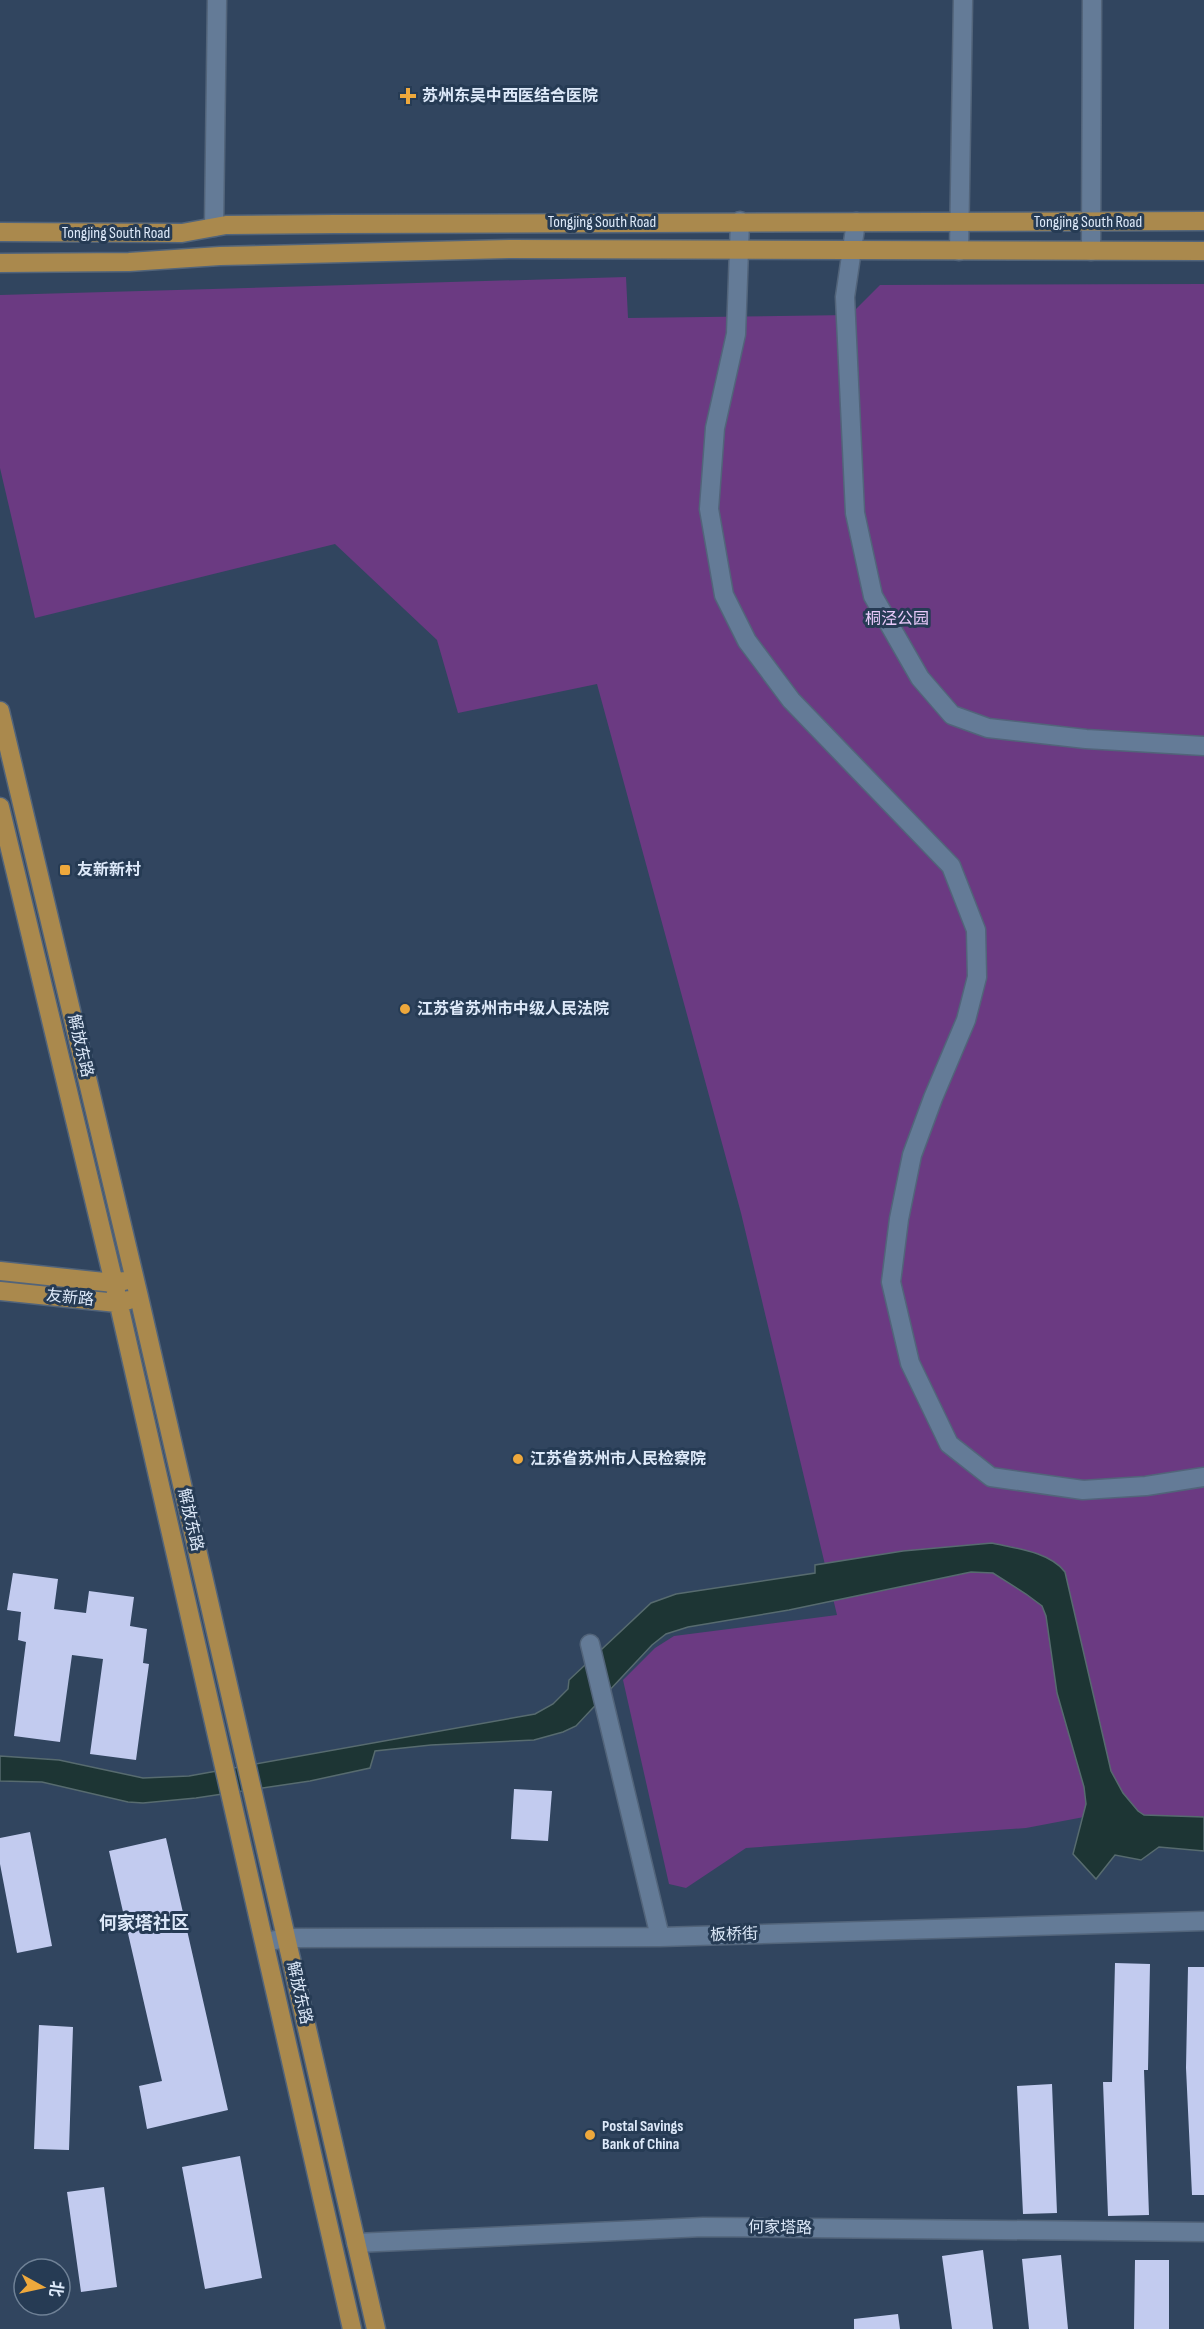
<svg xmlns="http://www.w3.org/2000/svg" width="1204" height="2329" font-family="'Sofia Sans Condensed','Noto Sans SC',sans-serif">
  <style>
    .green { fill: #6b3a82 }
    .water { fill: #1d3534; stroke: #576b6f; stroke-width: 1.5 }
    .building { fill: #c2cbef }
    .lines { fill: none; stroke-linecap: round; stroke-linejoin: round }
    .minor-casing { stroke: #52647a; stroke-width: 21 }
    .major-casing { stroke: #52647a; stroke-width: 21 }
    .minor { stroke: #647b97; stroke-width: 18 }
    .major { stroke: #aa894d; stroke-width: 18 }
    .poi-dot { fill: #eea83c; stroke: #263b54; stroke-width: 2 }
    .labels { text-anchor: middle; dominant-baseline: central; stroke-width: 6; stroke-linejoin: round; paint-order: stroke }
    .poi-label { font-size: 16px; font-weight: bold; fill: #dde9f9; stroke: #263b54; text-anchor: start }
    .street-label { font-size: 16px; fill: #dde9f9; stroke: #263b54 }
    .park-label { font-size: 16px; fill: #eacbfb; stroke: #263b54 }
    .neighbourhood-label { font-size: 18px; font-weight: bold; fill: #dde9f9; stroke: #263b54 }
  </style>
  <rect width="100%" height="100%" fill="#31455f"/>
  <path class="green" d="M 626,277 L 628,318 L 850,315 L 880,285 L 1204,284 L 1204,1817 L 1084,1817 L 1026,1828 L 746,1848 L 686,1888 L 669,1884 L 623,1680 L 655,1648 L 674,1636 L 837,1615 L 741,1213 L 597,684 L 458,713 L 437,640 L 335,544 L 35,618 L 0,468 L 0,295 Z"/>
  <path class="water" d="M 992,1543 C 1015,1548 1050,1552 1065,1572 L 1111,1771 L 1123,1793 L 1138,1811 L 1144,1815 L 1204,1817 L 1204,1851 L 1159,1847 L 1141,1860 L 1115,1855 L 1096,1879 L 1073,1854 L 1086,1804 L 1084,1787 L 1057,1693 L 1046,1616 L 1042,1606 L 1026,1594 L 993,1573 L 971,1572 L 789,1610 L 688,1627 L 666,1634 L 652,1645 L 576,1726 L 563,1732 L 534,1740 L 431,1745 L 375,1751 L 370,1768 L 310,1781 L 196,1798 L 143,1803 L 128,1802 L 42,1782 L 0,1781 L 0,1756 L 59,1760 L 143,1778 L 189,1776 L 535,1714 L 553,1704 L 568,1689 L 569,1680 L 651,1603 L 676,1594 L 815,1573 L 815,1565 L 903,1551 Z"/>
  <path class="building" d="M 13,1573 L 58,1579 L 54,1609 L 86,1613 L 89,1591 L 134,1597 L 130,1626 L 147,1629 L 143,1663 L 149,1664 L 136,1760 L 90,1754 L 103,1659 L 72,1655 L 60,1742 L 14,1736 L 26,1642 L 18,1640 L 21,1612 L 7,1610 Z
    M 514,1789 L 552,1791 L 548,1841 L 511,1839 Z
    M 30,1832 L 52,1946 L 17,1953 L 0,1864 L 0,1838 Z
    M 166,1838 L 228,2110 L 147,2129 L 139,2086 L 162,2081 L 109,1851 Z
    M 1115,1963 L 1150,1964 L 1148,2070 L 1144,2070 L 1149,2215 L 1108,2216 L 1103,2082 L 1112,2082 Z
    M 1188,1967 L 1204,1967 L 1204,2195 L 1192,2195 L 1186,2068 Z
    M 39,2025 L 73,2027 L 69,2150 L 34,2149 Z
    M 1052,2084 L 1057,2213 L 1023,2214 L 1017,2086 Z
    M 240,2156 L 262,2278 L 205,2289 L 182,2167 Z
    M 104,2187 L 117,2287 L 81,2292 L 67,2192 Z
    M 983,2250 L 993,2329 L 952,2329 L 942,2256 Z
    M 1061,2255 L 1068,2329 L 1029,2329 L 1022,2259 Z
    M 1135,2260 L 1169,2260 L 1169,2329 L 1134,2329 Z
    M 898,2314 L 900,2329 L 854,2329 L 854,2319 Z"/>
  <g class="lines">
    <defs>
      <path id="minor" d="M 740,221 L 736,334 L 715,428 L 709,509 L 724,595 L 747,641 L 791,700 L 951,866 L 976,930 L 977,977 L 966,1020 L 933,1098 L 912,1155 L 899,1219 L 891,1282 L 910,1363 L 949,1444 L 991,1477 L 1083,1490 L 1146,1486 L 1204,1477
        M 856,222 L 845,297 L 855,513 L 873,596 L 920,678 L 952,715 L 988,728 L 1086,739 L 1204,746
        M 214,227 L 217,0
        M 959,251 L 963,0
        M 1091,251 L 1092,0
        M 590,1644 L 660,1937
        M 265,1942 L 286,1938 L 660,1937 L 1204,1921
        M 356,2243 L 703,2227 L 1204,2232"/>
      <path id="major" d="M 0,232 L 182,233 L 226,225 L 335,224 L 1204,221
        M 0,263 L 129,262 L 220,256 L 509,249 L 1204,251
        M 0,711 L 139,1297 L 376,2329
        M 0,807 L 114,1283 L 352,2329
        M 0,1271 L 114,1283 L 124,1281
        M 0,1291 L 117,1303 L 129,1300"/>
    </defs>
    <use href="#minor" class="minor-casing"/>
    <use href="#major" class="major-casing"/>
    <use href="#minor" class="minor"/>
    <use href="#major" class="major"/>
  </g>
  <g class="poi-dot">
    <path d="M405 87h6v6h6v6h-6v6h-6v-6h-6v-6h6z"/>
    <rect x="59" y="864" width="12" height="12" rx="3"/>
    <circle cx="405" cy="1009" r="6"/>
    <circle cx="518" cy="1459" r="6"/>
    <circle cx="590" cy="2135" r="6"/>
  </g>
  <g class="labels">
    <g class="poi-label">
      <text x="422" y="96">苏州东吴中西医结合医院</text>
      <text x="77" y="870">友新新村</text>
      <text x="417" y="1009">江苏省苏州市中级人民法院</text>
      <text x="530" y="1459">江苏省苏州市人民检察院</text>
      <text x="602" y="2126">Postal Savings<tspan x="602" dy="18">Bank of China</tspan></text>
    </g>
    <g class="street-label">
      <text x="602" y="222">Tongjing South Road</text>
      <text x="1088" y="222">Tongjing South Road</text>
      <text x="116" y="233">Tongjing South Road</text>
      <text transform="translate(80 1046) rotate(77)">解放东路</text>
      <text transform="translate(70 1298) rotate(6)">友新路</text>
      <text transform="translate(190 1520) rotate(77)">解放东路</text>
      <text transform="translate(734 1935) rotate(-2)">板桥街</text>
      <text transform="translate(299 1993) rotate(77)">解放东路</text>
      <text transform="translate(780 2228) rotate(1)">何家塔路</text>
    </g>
    <g class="park-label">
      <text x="897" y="619">桐泾公园</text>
    </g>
    <g class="neighbourhood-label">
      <text x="144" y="1923">何家塔社区</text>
    </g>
  </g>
  <g transform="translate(42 2287) rotate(98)"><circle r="28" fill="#263b54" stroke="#6f8196" stroke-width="1.5"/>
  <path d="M0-4.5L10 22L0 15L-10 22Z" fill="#eea83c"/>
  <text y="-9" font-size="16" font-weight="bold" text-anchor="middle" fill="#dde9f9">北</text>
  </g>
</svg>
